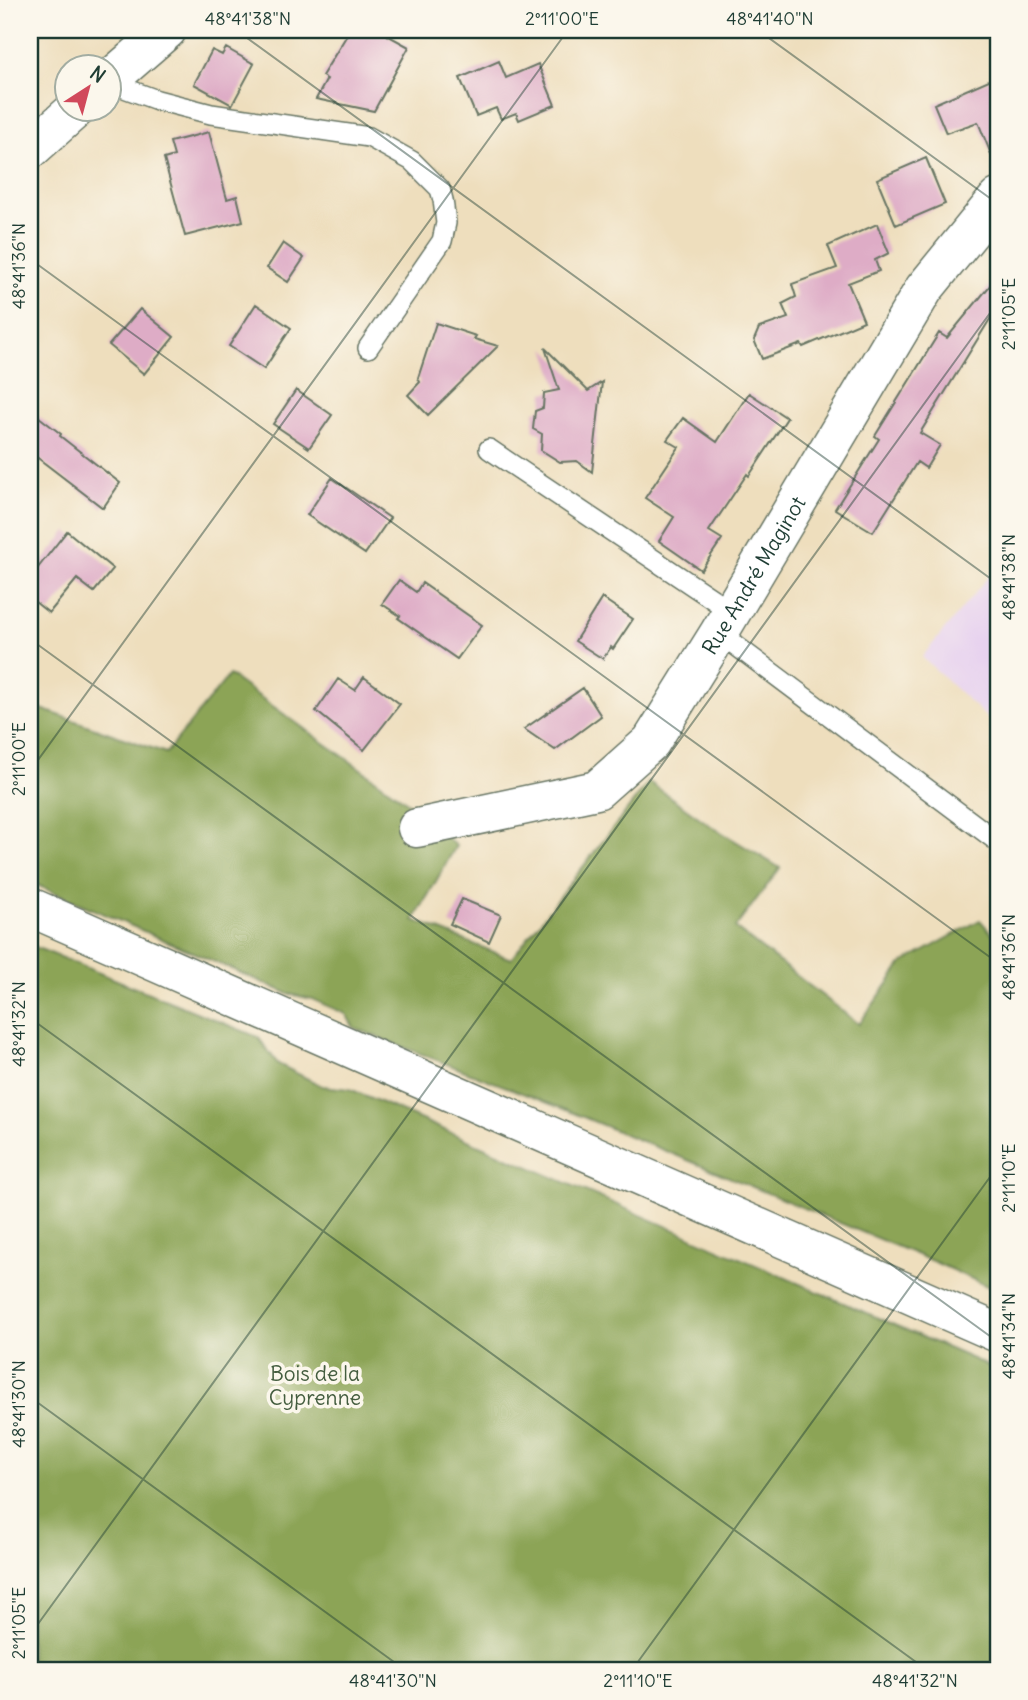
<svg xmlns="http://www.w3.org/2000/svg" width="1028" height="1700" font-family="Delius,sans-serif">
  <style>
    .built { fill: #e7d2ef }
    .forest { fill: #8ca456; stroke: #567045; stroke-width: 2 }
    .building { fill: #deacc6 }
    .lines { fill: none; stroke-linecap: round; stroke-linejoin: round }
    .service-casing { stroke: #677564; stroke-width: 22 }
    .minor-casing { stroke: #677564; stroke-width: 41 }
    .secondary-casing { stroke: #677564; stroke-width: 41 }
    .service { stroke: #fff; stroke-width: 19 }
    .minor { stroke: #fff; stroke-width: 38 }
    .secondary { stroke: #fff; stroke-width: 38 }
    .ticks { fill: none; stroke: #1f3d34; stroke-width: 2; stroke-opacity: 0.45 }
    .labels { text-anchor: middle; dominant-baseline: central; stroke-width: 7; stroke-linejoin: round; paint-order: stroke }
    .street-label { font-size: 21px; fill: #1f3d34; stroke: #fbf7ec }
    .park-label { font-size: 21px; fill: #445d3f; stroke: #fbf7ec }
    .neatline { fill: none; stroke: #1f3d34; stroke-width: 2.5 }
    .ticks-label { font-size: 18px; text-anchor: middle; fill: #1f3d34 }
  </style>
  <rect width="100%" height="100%" fill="#fbf7ec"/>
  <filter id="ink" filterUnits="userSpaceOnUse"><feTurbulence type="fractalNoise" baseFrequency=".0143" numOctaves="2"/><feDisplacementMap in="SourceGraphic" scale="14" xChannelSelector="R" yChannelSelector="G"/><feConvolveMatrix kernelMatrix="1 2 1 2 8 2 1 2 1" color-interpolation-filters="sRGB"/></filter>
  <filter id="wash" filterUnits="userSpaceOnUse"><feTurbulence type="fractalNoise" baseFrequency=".00686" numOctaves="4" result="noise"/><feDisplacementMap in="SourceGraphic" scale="28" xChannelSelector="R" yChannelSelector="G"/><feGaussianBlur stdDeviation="1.57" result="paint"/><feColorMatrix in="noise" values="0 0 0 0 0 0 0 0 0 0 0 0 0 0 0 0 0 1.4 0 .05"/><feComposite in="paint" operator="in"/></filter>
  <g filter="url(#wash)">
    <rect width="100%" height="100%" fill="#eedebd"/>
    <path class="built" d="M 998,565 L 998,728 L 922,657 Z"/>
    <path class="forest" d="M 229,675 L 410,804 L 456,846 L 414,920 L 511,959 L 649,782 L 711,826 L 780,868 L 735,928 L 859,1024 L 903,963 L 980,920 L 998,940 L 998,1291 L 937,1263 L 571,1112 L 354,1028 L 346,1014 L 312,999 L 289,994 L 30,882 L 30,705 L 166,753 Z
      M 30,945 L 258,1037 L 278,1064 L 322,1086 L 350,1089 L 998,1370 L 998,1670 L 30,1670 Z"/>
    <g id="blocks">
      <path class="building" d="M 350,30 L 378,30 L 409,47 L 374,111 L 316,99 L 327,79 L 322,76 Z
        M 226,48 L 254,64 L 232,105 L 194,84 L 212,50 L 222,55 Z
        M 499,61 L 506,78 L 538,64 L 555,105 L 519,120 L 516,113 L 501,119 L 496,108 L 476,116 L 460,78 Z
        M 998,76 L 998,168 L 997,169 L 978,122 L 946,133 L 934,104 Z
        M 209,132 L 227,199 L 237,196 L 243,221 L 185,236 L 164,159 L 174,156 L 170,142 Z
        M 926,158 L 945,204 L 896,225 L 877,179 Z
        M 877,224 L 889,253 L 875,260 L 879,271 L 848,283 L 864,321 L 803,347 L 801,344 L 762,359 L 754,340 L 759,328 L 788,318 L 782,304 L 796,297 L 792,284 L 837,268 L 828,246 Z
        M 283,243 L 304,258 L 288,282 L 267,268 Z
        M 997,277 L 998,306 L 920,433 L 940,445 L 926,468 L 917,462 L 873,532 L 835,509 L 879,439 L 875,436 L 939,333 L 947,338 Z
        M 256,304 L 291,328 L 264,369 L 229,346 Z
        M 140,309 L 174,337 L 144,374 L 109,345 Z
        M 436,323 L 476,336 L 474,339 L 498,346 L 428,415 L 408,395 L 420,382 L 418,378 Z
        M 545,348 L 588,391 L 602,382 L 592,472 L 577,461 L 560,462 L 541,450 L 542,434 L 533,429 L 535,411 L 543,408 L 544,393 L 559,390 Z
        M 296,390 L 332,415 L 309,448 L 273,424 Z
        M 749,393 L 787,418 L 749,476 L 747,474 L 709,531 L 722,539 L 701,570 L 659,541 L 674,517 L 645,498 L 679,447 L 667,440 L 683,418 L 717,442 Z
        M 30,410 L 61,434 L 60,436 L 120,483 L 103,508 L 30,452 Z
        M 332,478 L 390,518 L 365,554 L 307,515 Z
        M 67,531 L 113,569 L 94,592 L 77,579 L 49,613 L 30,598 L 30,578 Z
        M 399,580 L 416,592 L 422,583 L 482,625 L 457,659 L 398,618 L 400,616 L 382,604 Z
        M 602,598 L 633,619 L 613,649 L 611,647 L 603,659 L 575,641 Z
        M 364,677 L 400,704 L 364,750 L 316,711 L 338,679 L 355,690 Z
        M 583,688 L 601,716 L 555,750 L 524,729 Z
        M 462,899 L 501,915 L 489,942 L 450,924 Z"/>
    </g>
  </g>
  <g filter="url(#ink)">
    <use href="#blocks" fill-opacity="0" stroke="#677564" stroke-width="2"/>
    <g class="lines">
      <defs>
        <path id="service" d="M 108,82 L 157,100 L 211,114 L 369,137 L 412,161 L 440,189 L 443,200 L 446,223 L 442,241 L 368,348
          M 489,449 L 732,612
          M 719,633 L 998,842"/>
        <g id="minor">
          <path d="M 108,81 L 167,30"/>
          <path d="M 30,150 L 77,108"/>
          <path id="s1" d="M 417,828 L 597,790 L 651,742 L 719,633 L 924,289 L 998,198"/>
        </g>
        <path id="secondary" d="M 30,907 L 998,1333"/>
      </defs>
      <use href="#service" class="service-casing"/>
      <use href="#minor" class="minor-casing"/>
      <use href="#secondary" class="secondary-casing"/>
      <use href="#service" class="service"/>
      <use href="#minor" class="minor"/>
      <use href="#secondary" class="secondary"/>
    </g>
  </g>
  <path class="ticks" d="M 236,30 L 998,584M 758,30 L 998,204M 30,259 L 998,963M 30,639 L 998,1342M 30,771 L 568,30M 30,1018 L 927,1670M 30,1397 L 405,1670M 30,1635 L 998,302M 632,1670 L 998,1166"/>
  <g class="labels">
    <g class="street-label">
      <text stroke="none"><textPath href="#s1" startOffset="452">Rue André Maginot</textPath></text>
    </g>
    <g class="park-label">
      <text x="315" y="1373">Bois de la<tspan x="315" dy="24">Cyprenne</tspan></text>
    </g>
  </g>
  <rect width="1028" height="1700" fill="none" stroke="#fbf7ec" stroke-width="77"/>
  <g transform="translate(88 88) rotate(36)"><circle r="33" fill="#fbf7ec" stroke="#a3ada2" stroke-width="2"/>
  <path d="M0-5L12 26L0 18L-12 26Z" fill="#d1495b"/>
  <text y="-10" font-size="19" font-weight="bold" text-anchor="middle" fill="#1f3d34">N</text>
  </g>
  <rect x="38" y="38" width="952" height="1624" class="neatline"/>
  <g class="ticks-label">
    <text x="248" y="25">48°41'38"N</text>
    <text x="562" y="25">2°11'00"E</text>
    <text x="770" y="25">48°41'40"N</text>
    <text transform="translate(19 266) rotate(-90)" y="6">48°41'36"N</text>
    <text transform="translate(1009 314) rotate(-90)" y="6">2°11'05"E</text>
    <text transform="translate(1009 577) rotate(-90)" y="6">48°41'38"N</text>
    <text transform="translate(19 759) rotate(-90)" y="6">2°11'00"E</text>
    <text transform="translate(1009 957) rotate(-90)" y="6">48°41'36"N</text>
    <text transform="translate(19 1024) rotate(-90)" y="6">48°41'32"N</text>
    <text transform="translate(1009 1178) rotate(-90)" y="6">2°11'10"E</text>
    <text transform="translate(1009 1336) rotate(-90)" y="6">48°41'34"N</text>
    <text transform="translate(19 1404) rotate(-90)" y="6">48°41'30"N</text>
    <text transform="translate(19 1623) rotate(-90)" y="6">2°11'05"E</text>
    <text x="393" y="1687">48°41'30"N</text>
    <text x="638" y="1687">2°11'10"E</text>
    <text x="915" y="1687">48°41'32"N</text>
  </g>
</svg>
